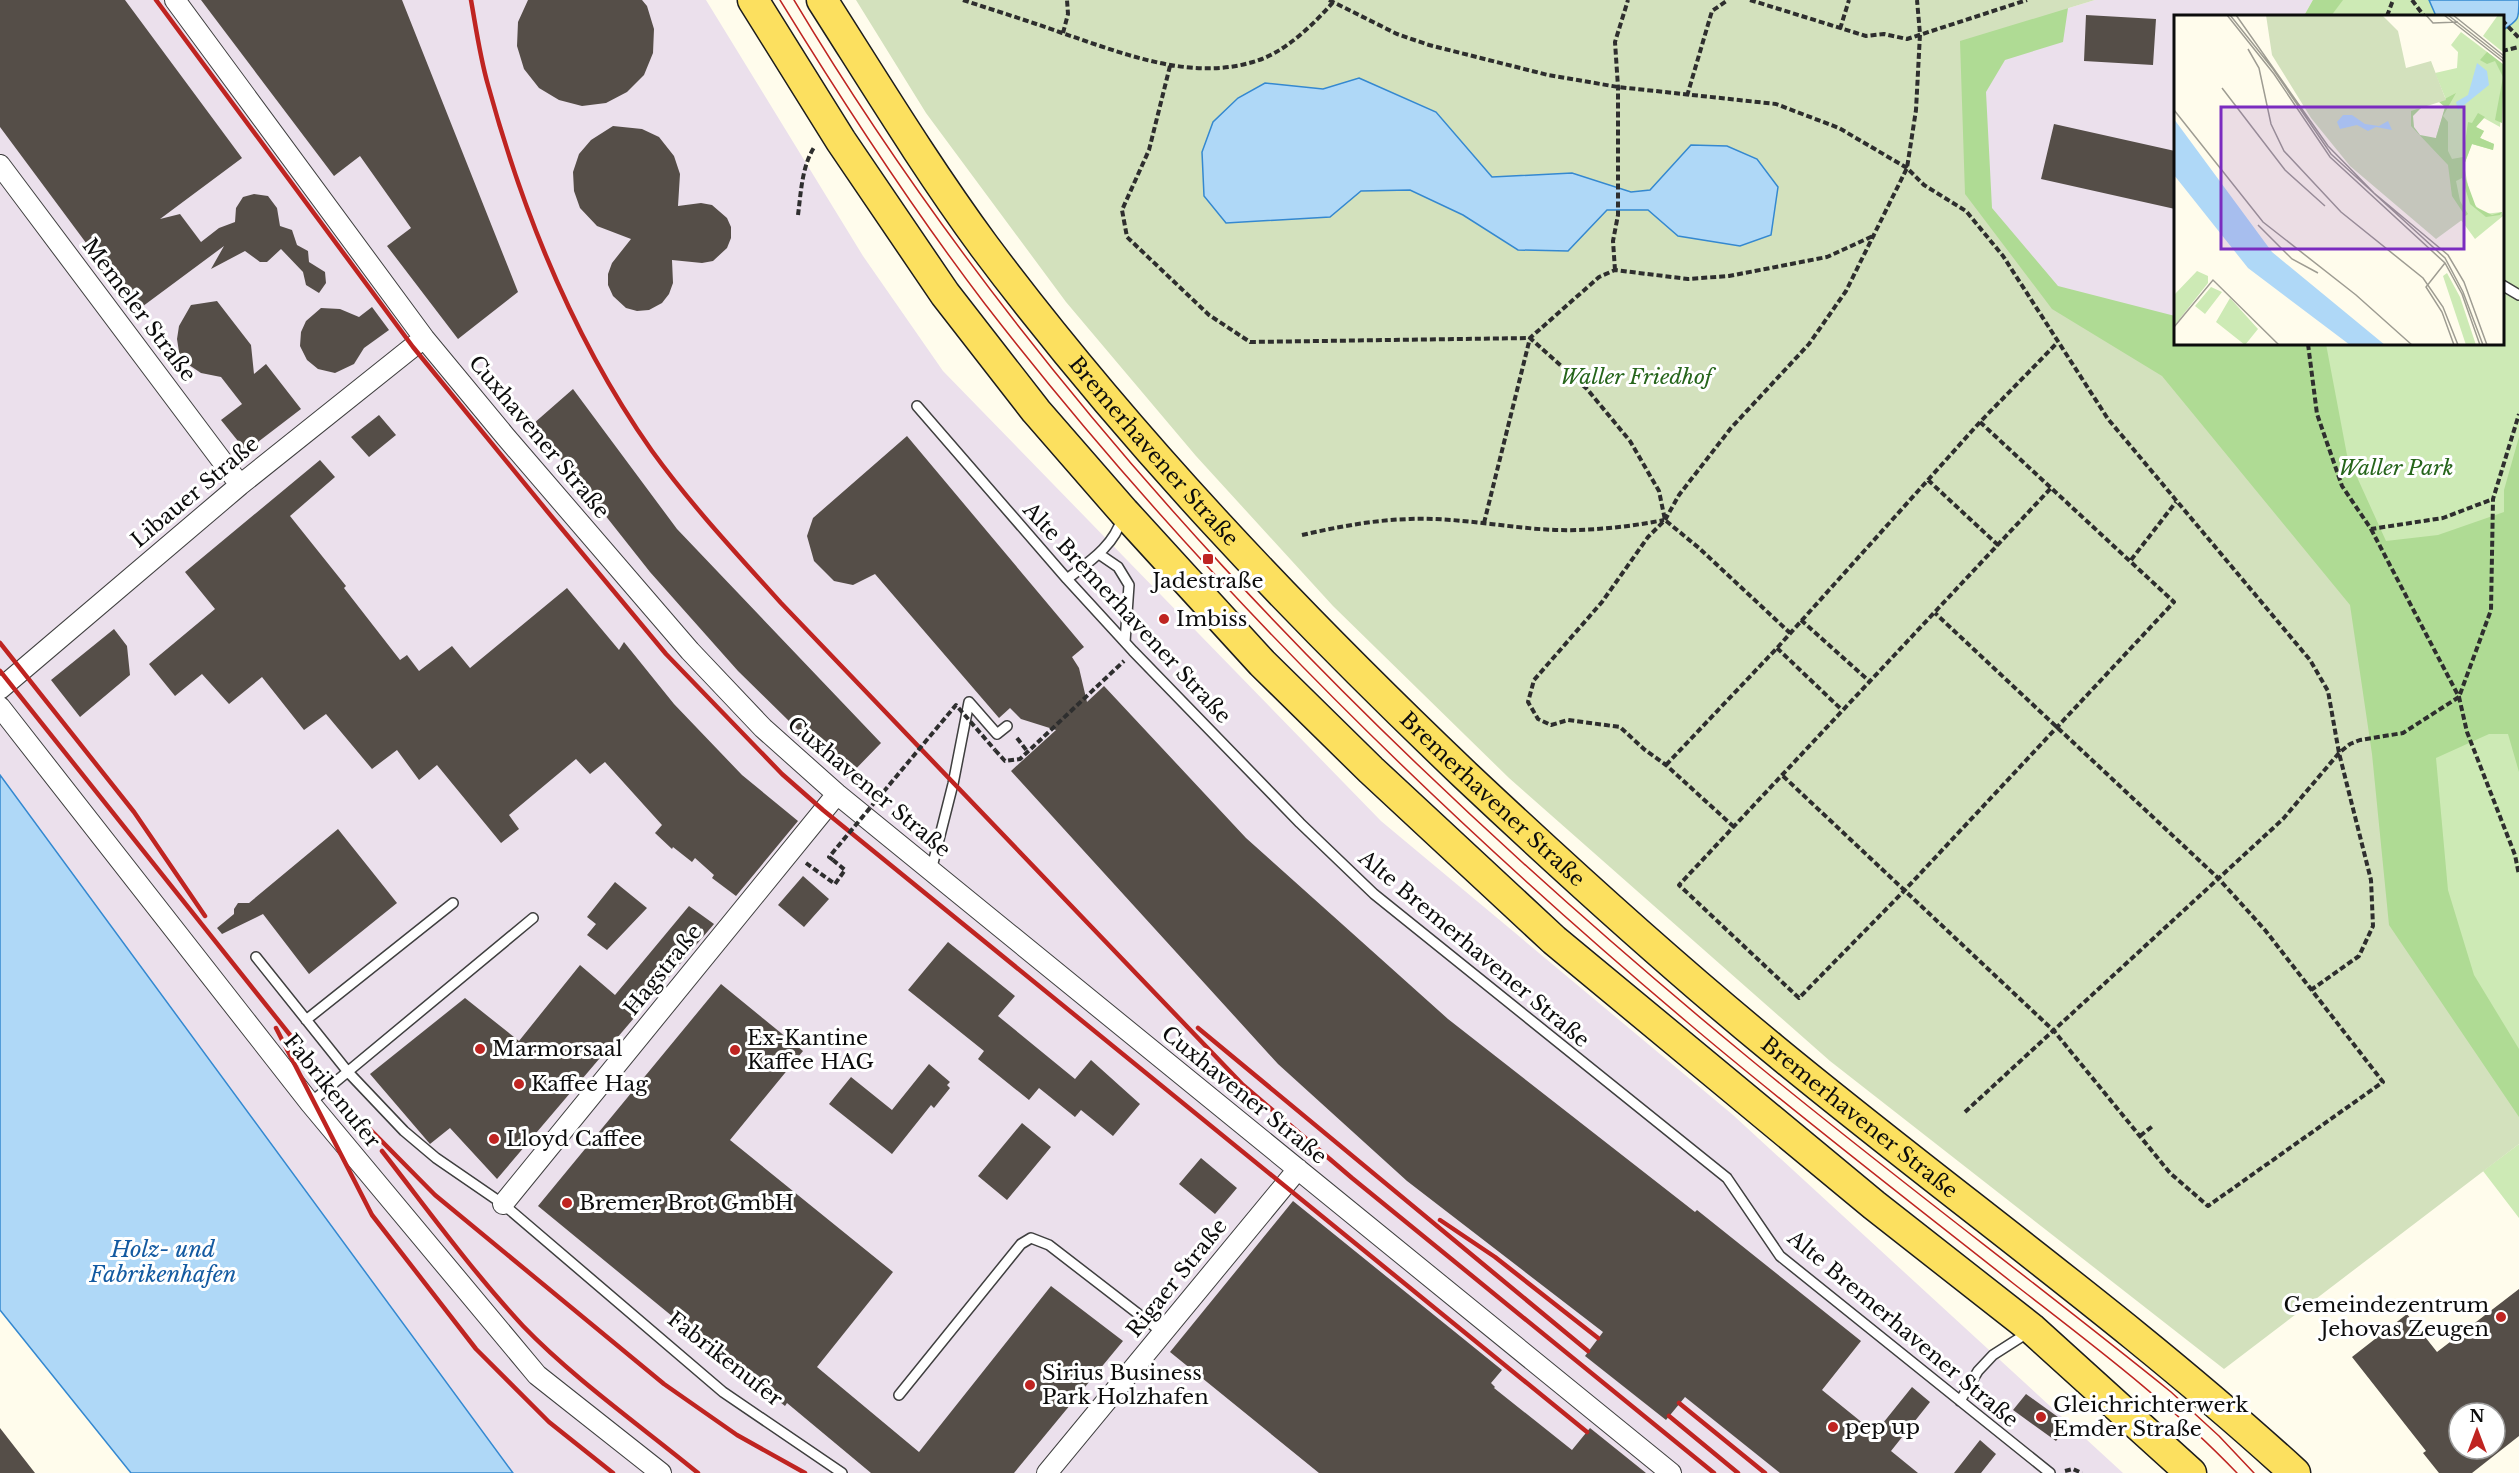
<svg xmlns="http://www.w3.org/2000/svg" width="2519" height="1473" font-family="'Libre Baskerville',serif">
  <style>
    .industrial { fill: #ebe0ec }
    .green { fill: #cdeab5 }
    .forest { fill: #afdb94 }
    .cemetery { fill: #d3e1bd }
    .water { fill: #afd8f7; stroke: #3488d0; stroke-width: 1.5 }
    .building { fill: #554e48; fill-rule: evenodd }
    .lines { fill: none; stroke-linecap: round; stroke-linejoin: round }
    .lane-casing { stroke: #3f3f3f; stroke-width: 12 }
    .street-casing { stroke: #3f3f3f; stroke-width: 22 }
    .primary-casing { stroke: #1d1d1d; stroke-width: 33 }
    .path { stroke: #2e2e2e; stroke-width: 4; stroke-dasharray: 6 3; stroke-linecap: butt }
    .lane { stroke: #fff; stroke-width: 9 }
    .street { stroke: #fff; stroke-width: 20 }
    .primary { stroke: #fce05f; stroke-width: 30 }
    .tram { stroke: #bf2421; stroke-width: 1.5 }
    .rail { stroke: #bf2421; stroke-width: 4.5 }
    .path-bridge { stroke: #2e2e2e; stroke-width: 4; stroke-dasharray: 6 3; stroke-linecap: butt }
    .poi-dot { fill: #bf2421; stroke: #fff; stroke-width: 2 }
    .labels { text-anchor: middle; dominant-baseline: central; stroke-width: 6; stroke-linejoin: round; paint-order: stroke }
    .street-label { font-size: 21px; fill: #0c0c0c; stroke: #fff }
    .park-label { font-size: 21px; font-style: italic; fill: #26651b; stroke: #fff }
    .poi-label { font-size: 21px; fill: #0c0c0c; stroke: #fff; text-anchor: start }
    .water-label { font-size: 22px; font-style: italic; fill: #135aa1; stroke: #fff }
    .inset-road { fill: none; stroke: #9e9c92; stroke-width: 1.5 }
    .view { fill: #7b2cbf; fill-opacity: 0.15; stroke: #7b2cbf; stroke-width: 3 }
    .inset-edge { fill: none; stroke: #0c0c0c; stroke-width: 3 }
  </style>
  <rect width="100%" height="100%" fill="#fffcec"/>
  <path class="industrial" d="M 0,0 L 706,0 L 863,256 L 943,371 L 1381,821 L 1733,1115 L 2123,1473 L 513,1473 L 0,775 Z
    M 2095,0 L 2313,0 L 2304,16 L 2176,16 L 2176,344 L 2162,376 L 2052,309 L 1965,194 L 1960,41 Z"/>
  <path class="green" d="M 2313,0 L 2519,0 L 2519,1117 L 2198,344 L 2502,344 L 2502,16 L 2304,16 Z
    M 2519,1144 L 2519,1218 L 2483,1171 Z"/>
  <path class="forest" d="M 2313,0 L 2343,0 L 2331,16 L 2304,16 Z
    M 2068,8 L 2063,42 L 2005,60 L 1986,92 L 1992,208 L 2058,286 L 2175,316 L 2176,344 L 2326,344 L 2347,455 L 2386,541 L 2438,535 L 2504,512 L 2504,490 L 2519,437 L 2519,772 L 2508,734 L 2489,734 L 2436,758 L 2448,890 L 2474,975 L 2519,1049 L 2519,1129 L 1717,475 L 1886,21 Z"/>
  <path class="cemetery" d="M 856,0 L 2095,0 L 1960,41 L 1965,194 L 2052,309 L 2162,376 L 2350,605 L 2372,754 L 2389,925 L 2519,1117 L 2519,1144 L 2224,1369 L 1830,1061 L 1509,778 L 1333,606 L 1196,456 L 1066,302 L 926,113 Z"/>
  <path class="water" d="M 2429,0 L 2519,0 C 2519,19 2519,20 2503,30 L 2502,16 L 2436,16 Z
    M 1359,78 L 1436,112 L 1492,177 L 1572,173 L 1631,192 L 1650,190 L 1691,145 L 1727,146 L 1757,159 L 1778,187 L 1771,235 L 1740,246 L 1678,236 L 1648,210 L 1607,210 L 1568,251 L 1518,250 L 1463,215 L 1410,190 L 1361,191 L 1330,217 L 1226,223 L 1204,196 L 1202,152 L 1213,122 L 1238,98 L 1265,83 L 1323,89 Z
    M 0,775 L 513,1473 L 131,1473 L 0,1310 Z"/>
  <path class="building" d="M 0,0 L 125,0 L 242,158 L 160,219 L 180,214 L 201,242 L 219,228 L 235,222 L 236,208 L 243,197 L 254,194 L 268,196 L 277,208 L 280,226 L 292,230 L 297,245 L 308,251 L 309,262 L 325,272 L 326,283 L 319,293 L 306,285 L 303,272 L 281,249 L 267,262 L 260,262 L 245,251 L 211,269 L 224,246 L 131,315 L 93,263 L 98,259 L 0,127 Z
    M 201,0 L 402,0 L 518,292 L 458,339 L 387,246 L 411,228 L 360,156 L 334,176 Z
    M 528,0 L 642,0 L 647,6 L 654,29 L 653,53 L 644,75 L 627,92 L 606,103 L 582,106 L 559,100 L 539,88 L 524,69 L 517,46 L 518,22 Z
    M 2086,15 L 2156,19 L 2153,65 L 2084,61 Z
    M 2054,124 L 2175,151 L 2175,209 L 2041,179 Z
    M 613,126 L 642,129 L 659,137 L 674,156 L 680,174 L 678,206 L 701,203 L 712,205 L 727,218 L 731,227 L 731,238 L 727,248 L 713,261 L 702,263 L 672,260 L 673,283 L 669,294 L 662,303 L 649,310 L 637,311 L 626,308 L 613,296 L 608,285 L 608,274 L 612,263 L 631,239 L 597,226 L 580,208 L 574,191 L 573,172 L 579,154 L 591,140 Z
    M 217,301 L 251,345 L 254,374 L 266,364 L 301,409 L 246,451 L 221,420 L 242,404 L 221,377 L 201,373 L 186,363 L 179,352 L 177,339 L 179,326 L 191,305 Z
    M 372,307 L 389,330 L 364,348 L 354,364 L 335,373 L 318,369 L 307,360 L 300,346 L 301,332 L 306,321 L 321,308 L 340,309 L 359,317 Z
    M 573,389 L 677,529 L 881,743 L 847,778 L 738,671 L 650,572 L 533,424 Z
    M 379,415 L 396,435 L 369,457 L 351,437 Z
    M 907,436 L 1084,647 L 1072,657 L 1079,668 L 1087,702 L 1104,686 L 1246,838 L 1448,1019 L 1695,1212 L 1697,1210 L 1861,1341 L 1822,1390 L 1875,1433 L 1912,1387 L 1930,1402 L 1891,1451 L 1918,1473 L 1780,1473 L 1685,1397 L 1666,1420 L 1585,1356 L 1603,1332 L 1407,1181 L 1278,1064 L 1011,771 L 1056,730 L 1021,719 L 1010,708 L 999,718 L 875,574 L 853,585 L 834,581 L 814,561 L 807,536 L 813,518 Z
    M 320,460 L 335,477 L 290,516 L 346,586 L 344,588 L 400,660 L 407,655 L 419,671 L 452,646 L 470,668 L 567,588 L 619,650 L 624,642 L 674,704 L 742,775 L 798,821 L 736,896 L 712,878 L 714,875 L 695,858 L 692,862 L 673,847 L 672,849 L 655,833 L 662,825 L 605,762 L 590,774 L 576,759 L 509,815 L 519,829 L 501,843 L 437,765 L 419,780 L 397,750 L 372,769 L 326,714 L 304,730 L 262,677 L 229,704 L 202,674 L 175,696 L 149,664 L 215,609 L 185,572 Z
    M 114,629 L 127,646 L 130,675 L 80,717 L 51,680 Z
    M 338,829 L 397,903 L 309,974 L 263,914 L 222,934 L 217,928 L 234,914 L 234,909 L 238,903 L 249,903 Z
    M 803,876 L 829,899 L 804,927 L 778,905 Z
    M 615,882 L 647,908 L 607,950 L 587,935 L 596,924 L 587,917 Z
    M 689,906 L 714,924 L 497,1179 L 450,1128 L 430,1144 L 370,1074 L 465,998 L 519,1041 L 580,965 L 615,995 Z
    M 948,942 L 1015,996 L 998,1016 L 1075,1079 L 1091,1060 L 1140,1104 L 1113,1136 L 1081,1110 L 1075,1117 L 1039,1088 L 1029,1100 L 978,1059 L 984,1051 L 908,990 Z
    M 721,984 L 803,1051 L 730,1140 L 893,1272 L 817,1367 L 919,1452 L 1051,1286 L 1123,1341 L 1014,1473 L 871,1473 L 787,1403 L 785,1406 L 689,1330 L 538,1206 Z
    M 929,1064 L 950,1082 L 947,1085 L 950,1088 L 934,1108 L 931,1105 L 892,1154 L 829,1104 L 851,1077 L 892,1110 Z
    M 1022,1123 L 1051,1147 L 1007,1200 L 978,1176 Z
    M 1201,1158 L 1237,1188 L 1215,1214 L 1179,1184 Z
    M 1293,1201 L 1502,1370 L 1491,1383 L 1495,1387 L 1494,1388 L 1572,1450 L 1590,1428 L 1646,1473 L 1319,1473 L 1170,1352 Z
    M 2519,1289 L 2519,1436 L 2472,1473 L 2439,1473 L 2423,1453 L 2426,1451 L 2352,1357 L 2407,1314 L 2437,1352 ZM 2459,1413 L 2495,1413 L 2495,1449 L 2459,1449 Z
    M 2026,1394 L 2069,1425 L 2056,1441 L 2013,1410 Z
    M 0,1428 L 35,1473 L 0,1473 Z
    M 1980,1440 L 1996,1454 L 1981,1473 L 1954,1473 Z"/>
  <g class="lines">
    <defs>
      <path id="lane" d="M 2502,285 L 2519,295
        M 917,406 L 1067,579 L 1133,651 L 1300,823 L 1374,894 L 1727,1178 L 1780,1256 L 2050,1473
        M 1099,554 L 1118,567 L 1129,585 L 1125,642
        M 1067,579 C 1089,562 1114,546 1122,518
        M 969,702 L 997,734 L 1007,726
        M 931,871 L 953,784 L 969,702
        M 256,957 L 348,1072 L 404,1131 L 436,1158 L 503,1204 L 723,1392 L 842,1473
        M 306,1020 L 453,903
        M 310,1103 L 533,918
        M 899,1395 L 1021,1244 L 1031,1238 L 1049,1245 L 1163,1333
        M 1960,1401 L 1978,1371 L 1993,1355 L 2029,1332"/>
      <path id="street" d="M 175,0 L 424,338 L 505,436 L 690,651 L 763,728 L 837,794 L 1671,1473
        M 0,165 L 240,485
        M 0,689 L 240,485 L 424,338
        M 0,707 L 310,1103 L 537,1375 L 661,1473
        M 503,1204 L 837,794
        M 1047,1473 L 1298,1169"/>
      <g id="primary">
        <path d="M 753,0 L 841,141 L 945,294 L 1036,411 L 1124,512 L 1262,663 L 1371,770 L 1554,940 L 1874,1205 L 2032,1329 L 2191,1473"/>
        <path id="s1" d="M 822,0 C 875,83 926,167 984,246 C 1127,437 1293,611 1465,775 C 1565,869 1666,961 1772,1048 C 1945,1191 2129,1321 2295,1473"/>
      </g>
    </defs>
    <use href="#lane" class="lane-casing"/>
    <use href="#street" class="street-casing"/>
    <use href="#primary" class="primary-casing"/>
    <path class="path" d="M 963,0 C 996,11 1029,21 1062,33 C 1122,53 1189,81 1253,62 C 1285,53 1313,25 1335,0
      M 1329,0 L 1397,34 L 1429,45 L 1548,75 L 1618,87 L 1776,104 L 1839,128 L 1907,168 L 1924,185 L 1966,211 L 2003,256 L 2108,419 L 2310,660 L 2328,691 L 2339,753 L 2371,880 L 2373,926 L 2359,956 L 2311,990
      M 1750,0 L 1866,36 L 1884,34 L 1907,39 L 2027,0
      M 2412,0 L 2424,16
      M 2387,16 L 2393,0
      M 2502,20 L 2519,38
      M 1840,29 L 1849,0
      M 1063,33 L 1068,14 L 1067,0
      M 2502,51 L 2519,47
      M 1170,66 L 1149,150 L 1122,210 L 1127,237 L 1209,315 L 1250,342 L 1530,338 L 1587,389 L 1630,441 L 1659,491 L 1665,520 L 1699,548 L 1790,633
      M 1687,96 L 1712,11 L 1728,0
      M 798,215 C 801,192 802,165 815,146
      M 1615,270 L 1613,241 L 1618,215 L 1618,87 L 1615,42 L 1628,0
      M 2308,344 L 2317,414 L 2342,486 L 2371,529 L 2443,518 L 2493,499
      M 1980,422 L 2174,602 L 1903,892 L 1799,998 L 1679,885 L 2051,488
      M 1928,480 L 1999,546
      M 1484,523 L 1530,338 L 1599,277 L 1615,270 L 1688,279 L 1729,276 L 1827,257 L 1875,235
      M 2371,529 L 2459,697 L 2467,732 L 2515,855 L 2519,875
      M 1302,535 C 1337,527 1373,520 1410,519 C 1458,517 1507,528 1555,530 C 1592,531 1628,527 1664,520
      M 2131,560 L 2176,502
      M 1801,620 L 1869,681
      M 1777,648 L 1842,710
      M 1017,738 L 1027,751
      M 995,750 L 1005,761 L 1020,759 L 1124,661
      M 1666,765 L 1777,648 L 1980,422 L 2057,343
      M 1783,776 L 2054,1031 L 2170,1173 L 2208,1206 L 2383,1082 L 2265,930 L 2218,878 L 1935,613
      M 1734,827 L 1666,765 L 1645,750 L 1620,727 L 1568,720 L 1551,725 L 1538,719 L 1528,702 L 1534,680 L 1602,602 L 1648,537 L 1665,520 L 1679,495 L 1731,428 L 1809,344 L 1846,291 L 1907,168 L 1916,110 L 1920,34 L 1917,0
      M 806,863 L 835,884 L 845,870 L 833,860
      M 1965,1112 L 2283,819 L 2339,753 L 2350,744 L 2360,740 L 2403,733 L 2459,697 L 2491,610 L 2493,499 L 2519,414
      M 2140,1136 L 2154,1125
      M 2065,1471 L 2073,1469 L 2082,1473"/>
    <use href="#lane" class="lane"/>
    <use href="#street" class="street"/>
    <use href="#primary" class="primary"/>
    <path class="tram" d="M 780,0 C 844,104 911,207 985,304 C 1190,569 1431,806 1687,1022 C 1793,1112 1904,1197 2014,1284 C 2091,1344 2169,1402 2237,1473
      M 794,0 C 1038,408 1379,753 1744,1054 C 1884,1170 2030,1278 2171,1392 L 2219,1436 L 2254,1473"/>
    <path class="rail" d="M 156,0 L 413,347 L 547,511 L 666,654 L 782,774 L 823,810 L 1587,1432
      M 471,0 C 476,28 480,57 488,85 C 523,213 575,342 652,451 C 691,505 737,554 781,603 L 1243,1085 L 1352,1178 L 1714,1473
      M 0,643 L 134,812 L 205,916
      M 0,671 L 345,1104 L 435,1195 L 664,1384 L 737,1435 L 805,1473
      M 276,1028 L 372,1215 L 476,1349 L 549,1422 L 613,1473
      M 1198,1028 L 1588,1351
      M 382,1151 C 428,1210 472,1271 523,1326 C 573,1378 642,1427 698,1473
      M 1440,1220 L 1495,1257 L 1598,1338
      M 1679,1403 L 1765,1473
      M 1669,1416 L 1738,1473"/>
    <path class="path-bridge" d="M 833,860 L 829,857 L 956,705 L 995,750"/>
  </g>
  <g class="poi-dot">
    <rect x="1202" y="553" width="12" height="12" rx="3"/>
    <circle cx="1164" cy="619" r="6"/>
    <circle cx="480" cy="1049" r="6"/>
    <circle cx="735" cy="1050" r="6"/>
    <circle cx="519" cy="1084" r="6"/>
    <circle cx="494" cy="1139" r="6"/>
    <circle cx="567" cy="1203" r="6"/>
    <circle cx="2501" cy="1317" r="6"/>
    <circle cx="1030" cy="1385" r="6"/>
    <circle cx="2041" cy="1417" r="6"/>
    <circle cx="1833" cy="1427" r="6"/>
  </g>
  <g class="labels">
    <g class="street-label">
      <text transform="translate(139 310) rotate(53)">Memeler Straße</text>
      <text transform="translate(539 437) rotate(50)">Cuxhavener Straße</text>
      <text stroke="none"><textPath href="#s1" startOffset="561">Bremerhavener Straße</textPath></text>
      <text transform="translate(195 492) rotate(-40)">Libauer Straße</text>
      <text transform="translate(1127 613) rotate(47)">Alte Bremerhavener Straße</text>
      <text transform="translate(869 787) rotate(40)">Cuxhavener Straße</text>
      <text stroke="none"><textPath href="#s1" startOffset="1047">Bremerhavener Straße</textPath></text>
      <text transform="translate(1474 949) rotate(40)">Alte Bremerhavener Straße</text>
      <text transform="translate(663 970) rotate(-51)">Hagstraße</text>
      <text transform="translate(332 1091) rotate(51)">Fabrikenufer</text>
      <text transform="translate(1244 1095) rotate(39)">Cuxhavener Straße</text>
      <text stroke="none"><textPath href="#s1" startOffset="1533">Bremerhavener Straße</textPath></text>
      <text transform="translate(1177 1278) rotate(-51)">Rigaer Straße</text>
      <text transform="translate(1903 1329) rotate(40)">Alte Bremerhavener Straße</text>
      <text transform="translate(725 1359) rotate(38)">Fabrikenufer</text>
    </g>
    <g class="park-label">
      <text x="1636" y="377">Waller Friedhof</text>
      <text x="2396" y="468">Waller Park</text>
    </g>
    <g class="poi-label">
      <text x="1208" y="581" text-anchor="middle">Jadestraße</text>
      <text x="1176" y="619">Imbiss</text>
      <text x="747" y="1038">Ex-Kantine<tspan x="747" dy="24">Kaffee HAG</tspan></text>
      <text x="492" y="1049">Marmorsaal</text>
      <text x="531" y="1084">Kaffee Hag</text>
      <text x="506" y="1139">Lloyd Caffee</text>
      <text x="579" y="1203">Bremer Brot GmbH</text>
      <text x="2489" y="1305" text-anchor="end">Gemeindezentrum<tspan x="2489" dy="24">Jehovas Zeugen</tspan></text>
      <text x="1042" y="1373">Sirius Business<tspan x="1042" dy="24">Park Holzhafen</tspan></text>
      <text x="2053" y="1405">Gleichrichterwerk<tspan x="2053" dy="24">Emder Straße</tspan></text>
      <text x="1845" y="1427">pep up</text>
    </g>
    <g class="water-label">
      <text x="163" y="1249">Holz- und<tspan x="163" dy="25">Fabrikenhafen</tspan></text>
    </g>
  </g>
  <g transform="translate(2174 15)">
    <rect width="330" height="330" fill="#fffcec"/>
    <path d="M 324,0 L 330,0 L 330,38 L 309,21 ZM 287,17 L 330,50 L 326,112 L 308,102 L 302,112 L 310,116 L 306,123 L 320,129 L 319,135 L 298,129 L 290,150 L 297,186 L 310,199 L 328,197 L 329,201 L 301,224 L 287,205 L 291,201 L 278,181 L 262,122 L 273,87 L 261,58 L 283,53 L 284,37 L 277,30 ZM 23,256 L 34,261 L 34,268 L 0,311 L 0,280 ZM 273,258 L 286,282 L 302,330 L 292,330 L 269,261 ZM 37,272 L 48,277 L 31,299 L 21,291 ZM 56,283 L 84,314 L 71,330 L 42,307 Z" fill="#cdeab5"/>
    <path d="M 290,19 L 330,50 L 328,108 L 321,105 L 329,62 L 321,46 L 313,49 L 306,45 L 313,37 ZM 282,78 L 269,101 L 274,107 L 274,136 L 278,144 L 289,142 L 294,107 L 298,108 L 304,98 L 311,102 L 302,112 L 310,116 L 306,123 L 320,129 L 319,135 L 298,129 L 290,150 L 291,162 L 302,192 L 318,200 L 328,197 L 326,200 L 312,202 L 296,189 L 288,163 L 282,166 L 286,186 L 294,199 L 290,202 L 226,123 L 229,94 L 247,93 L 239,101 L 240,112 L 246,120 L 262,123 L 271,92 L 265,87 Z" fill="#afdb94"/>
    <path d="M 92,0 L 208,0 L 224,16 L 232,53 L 257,46 L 272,85 L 237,96 L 237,111 L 274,150 L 278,181 L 292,202 L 262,224 L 176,151 L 137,103 L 98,40 Z" fill="#d3e1bd"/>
    <path d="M 303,48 L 313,56 L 315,70 L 284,95 L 282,87 L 294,80 ZM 169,100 L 178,100 L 191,109 L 205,111 L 214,106 L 218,115 L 202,112 L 194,116 L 183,110 L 166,114 L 163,107 ZM 0,104 L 98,237 L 211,330 L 176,330 L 74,253 L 0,160 Z" fill="#afd8f7"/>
    <path class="inset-road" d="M 53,0 L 100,59 L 156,142 L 271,248 L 288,279 L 306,330M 56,0 L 99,54 L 157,139 L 271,243 L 289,277 L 309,330M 62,0 L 154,131 L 200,178 L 274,240 L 290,267 L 313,330M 252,0 L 259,8 L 284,7M 270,0 L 330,47M 274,0 L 330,44M 279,0 L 330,41M 74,34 L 85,53 L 97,109 L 110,136 L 167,197 L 249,263 L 269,292 L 284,330M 48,73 L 111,155 L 151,191M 0,95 L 89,207 L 182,280 L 238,330M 84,210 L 118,244 L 144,258M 271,248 L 252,272 L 268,297 L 280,330M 0,312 L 39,265 L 105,330"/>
    <path class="view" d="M 47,92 L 290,92 L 290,234 L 47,234 Z"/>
    <rect width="330" height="330" class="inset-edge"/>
  </g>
  <g transform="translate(2477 1431)"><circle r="28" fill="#ffffff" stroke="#9e9e9e" stroke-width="1.5"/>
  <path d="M0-4.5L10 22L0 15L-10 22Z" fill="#bf2421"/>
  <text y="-9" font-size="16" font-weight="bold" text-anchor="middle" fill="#0c0c0c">N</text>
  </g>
</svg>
